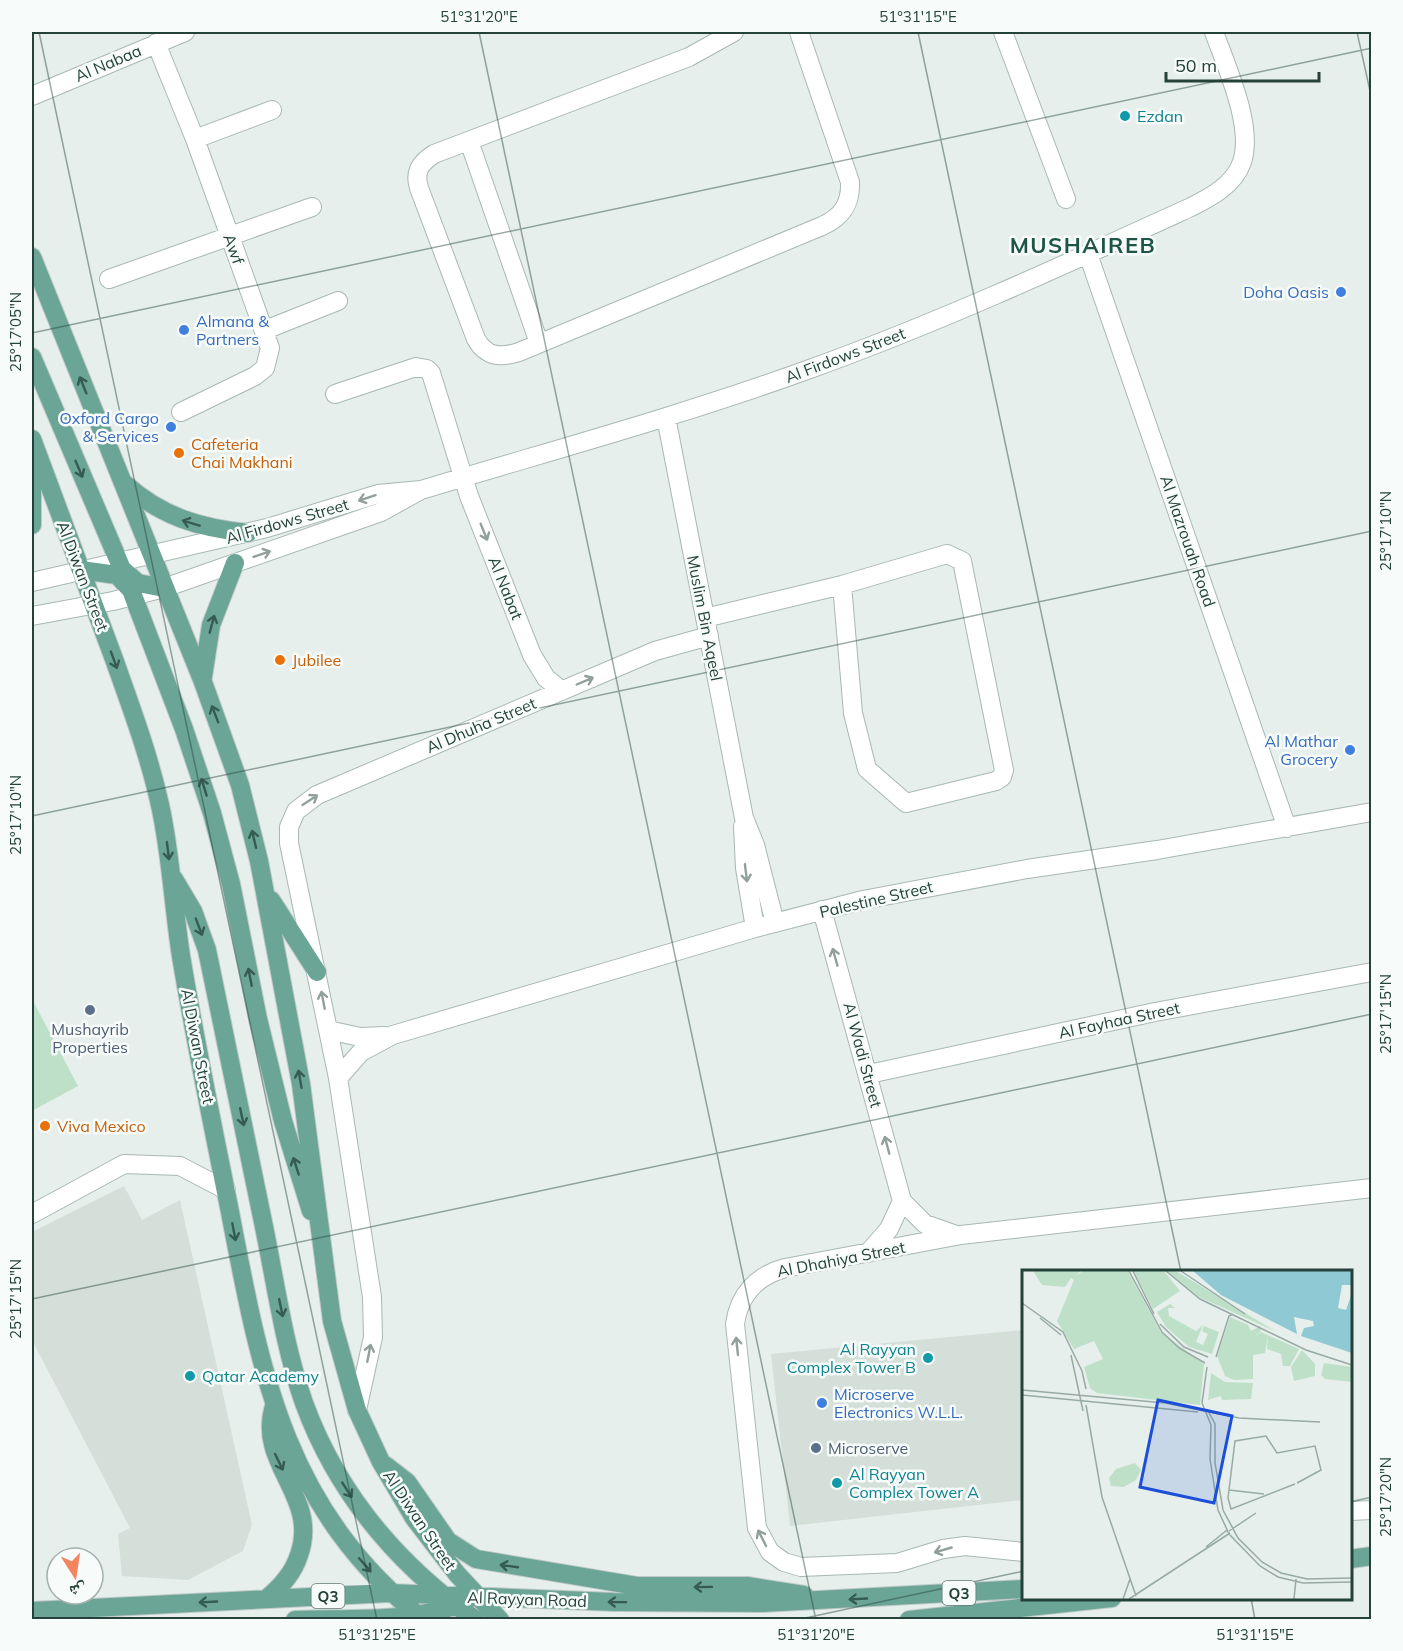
<svg xmlns="http://www.w3.org/2000/svg" width="1403" height="1651" font-family="Mulish,'Noto Naskh Arabic',sans-serif">
  <style>
    .built { fill: #d4dfda }
    .green { fill: #bfe0c8 }
    .lines { fill: none; stroke-linecap: round; stroke-linejoin: round }
    .street-casing { stroke: #a8b8b2; stroke-width: 20 }
    .primary-casing { stroke: #c2cac8; stroke-width: 20 }
    .street { stroke: #fff; stroke-width: 18 }
    .primary { stroke: #6aa596; stroke-width: 18 }
    .oneway { stroke: #365b51 }
    .oneway2 { stroke: #92a09c }
    .ticks { fill: none; stroke: #24423a; stroke-width: 1.5; stroke-opacity: 0.45 }
    .culture-dot { fill: #0f9aa8; stroke: #f7fbf9; stroke-width: 2 }
    .shop-dot { fill: #3f7fe0; stroke: #f7fbf9; stroke-width: 2 }
    .food-dot { fill: #e8710a; stroke: #f7fbf9; stroke-width: 2 }
    .service-dot { fill: #5c6f8a; stroke: #f7fbf9; stroke-width: 2 }
    .labels { text-anchor: middle; dominant-baseline: central; stroke-width: 5; stroke-linejoin: round; paint-order: stroke }
    .shield { fill: #f7fbf9; stroke: #637a73; stroke-width: 1.5 }
    .shield-label { font-size: 15px; font-weight: bold; fill: #24423a }
    .street-label { font-size: 16px; fill: #24423a; stroke: #f7fbf9 }
    .culture-label { font-size: 16px; fill: #0d838f; stroke: #f7fbf9; text-anchor: start }
    .shop-label { font-size: 16px; fill: #366cbe; stroke: #f7fbf9; text-anchor: end }
    .food-label { font-size: 16px; fill: #c56008; stroke: #f7fbf9; text-anchor: start }
    .service-label { font-size: 16px; fill: #4e5e75; stroke: #f7fbf9 }
    .district-label { font-size: 22px; font-weight: bold; letter-spacing: 1.5px; fill: #1f5548; stroke: #f7fbf9 }
    .inset-road { fill: none; stroke: #98aaa4; stroke-width: 1.5 }
    .view { fill: #1d4ed8; fill-opacity: 0.15; stroke: #1d4ed8; stroke-width: 3 }
    .inset-edge { fill: none; stroke: #24423a; stroke-width: 3 }
    .neatline { fill: none; stroke: #24423a; stroke-width: 2 }
    .ticks-label { font-size: 15px; text-anchor: middle; fill: #24423a }
  </style>
  <rect width="100%" height="100%" fill="#e6efeb"/>
  <path class="built" d="M 124,1186 L 142,1220 L 180,1200 L 252,1525 L 243,1551 L 188,1580 L 122,1576 L 118,1534 L 130,1528 L 32,1340 L 32,1232 Z
    M 1023,1330 L 1023,1500 L 790,1526 L 771,1354 Z"/>
  <path class="green" d="M 33,1001 L 78,1086 L 32,1111 L 32,1002 Z"/>
  <g class="lines">
    <defs>
      <path id="street" d="M 734,32 L 689,57 L 434,154 C 420,163 414,172 419,188 L 476,339 C 486,357 500,358 519,352 L 822,226 C 842,217 851,204 850,182 L 799,32
        M 1003,32 L 1066,199
        M 156,43 L 195,139 L 270,348 L 265,368 L 255,376 L 181,412
        M 32,96 L 185,32
        M 195,139 L 272,110
        M 469,141 L 539,343
        M 1088,254 L 1287,828
        M 109,279 L 312,207
        M 265,330 L 338,301
        M 335,394 L 416,367 L 427,369 L 431,373 L 469,496 L 532,655 L 546,678 L 562,691
        M 666,417 L 744,818 L 755,845 L 775,923
        M 32,582 L 267,528 L 378,494 L 421,490 C 550,451 680,416 807,370 C 938,323 1064,265 1191,207 C 1211,197 1234,185 1242,162 C 1254,126 1226,66 1214,32
        M 32,616 L 113,601 L 164,588 L 381,512 L 419,491
        M 705,618 L 842,585 L 947,554 L 962,561 L 1004,770 L 1002,777 L 996,781 L 906,803 L 867,769 L 853,713 L 842,585
        M 743,826 L 745,868 L 755,928
        M 822,910 L 902,1201 L 925,1224 L 956,1235
        M 328,1030 L 360,1037 L 385,1036
        M 869,1074 L 1155,1012 L 1372,972
        M 338,1078 L 361,1052 L 393,1035 L 755,928 L 863,900 L 1027,869 L 1157,850 L 1372,812
        M 32,1214 L 124,1164 L 180,1166 L 226,1190
        M 868,1253 L 889,1229 L 902,1201
        M 357,1410 L 373,1337 L 372,1297 L 338,1078 L 289,843 L 289,827 L 296,811 L 317,795 L 655,651 L 709,636
        M 1350,1511 L 1372,1510
        M 1024,1552 L 965,1546 L 943,1549 L 897,1563 L 801,1567 L 784,1562 L 770,1552 L 757,1528 L 735,1324 C 739,1295 756,1276 785,1268 L 961,1235 L 1372,1188"/>
      <path id="primary" d="M 32,257 L 203,682 L 240,785 L 259,861 L 301,1084 L 332,1321 L 357,1410 L 381,1462 L 414,1518 L 457,1574 L 500,1620
        M 32,357 L 122,569 L 138,583 L 164,588
        M 32,439 C 59,512 87,585 114,659 C 131,707 149,755 160,805 C 171,854 173,905 181,956 C 195,1041 213,1127 230,1212 C 261,1375 285,1510 424,1620
        M 32,457 L 32,525
        M 125,484 C 162,517 200,528 248,533
        M 81,570 L 117,575 L 131,590 L 184,729 L 212,813 L 231,884 L 258,1019 L 283,1121 L 311,1211
        M 203,677 L 211,625 L 235,563
        M 174,879 L 193,911 L 207,950 C 226,1039 244,1128 262,1217 C 275,1278 283,1343 304,1403 C 337,1493 398,1565 476,1620
        M 271,900 L 317,972
        M 385,1465 L 407,1482 L 448,1541 L 476,1559 L 637,1586 L 747,1586 L 804,1595
        M 1350,1559 L 1372,1556
        M 266,1599 C 281,1587 293,1574 299,1555 C 320,1496 256,1464 274,1406
        M 32,1611 L 390,1593 L 614,1602 L 762,1603 L 1024,1589
        M 295,1620 C 351,1618 413,1623 466,1602
        M 909,1620 L 1112,1598"/>
    </defs>
    <use href="#street" class="street-casing"/>
    <use href="#primary" class="primary-casing"/>
    <use href="#street" class="street"/>
    <use href="#primary" class="primary"/>
  </g>
  <defs><path id="oneway-shaft" d="M-6 0H5M1.5-3L5.5 0L1.5 3" fill="none" stroke-width="1.6" stroke-linecap="round" stroke-linejoin="round" transform="scale(1.5)"/></defs>
  <g class="oneway">
    <use href="#oneway-shaft" transform="translate(83 385) rotate(-112)"/>
    <use href="#oneway-shaft" transform="translate(79 469) rotate(67)"/>
    <use href="#oneway-shaft" transform="translate(191 523) rotate(-163)"/>
    <use href="#oneway-shaft" transform="translate(212 624) rotate(-75)"/>
    <use href="#oneway-shaft" transform="translate(114 660) rotate(70)"/>
    <use href="#oneway-shaft" transform="translate(215 714) rotate(-111)"/>
    <use href="#oneway-shaft" transform="translate(204 787) rotate(-107)"/>
    <use href="#oneway-shaft" transform="translate(254 839) rotate(-103)"/>
    <use href="#oneway-shaft" transform="translate(168 851) rotate(83)"/>
    <use href="#oneway-shaft" transform="translate(199 927) rotate(69)"/>
    <use href="#oneway-shaft" transform="translate(250 977) rotate(-101)"/>
    <use href="#oneway-shaft" transform="translate(300 1079) rotate(-100)"/>
    <use href="#oneway-shaft" transform="translate(242 1117) rotate(78)"/>
    <use href="#oneway-shaft" transform="translate(296 1166) rotate(-108)"/>
    <use href="#oneway-shaft" transform="translate(234 1232) rotate(79)"/>
    <use href="#oneway-shaft" transform="translate(281 1308) rotate(78)"/>
    <use href="#oneway-shaft" transform="translate(279 1462) rotate(64)"/>
    <use href="#oneway-shaft" transform="translate(347 1490) rotate(57)"/>
    <use href="#oneway-shaft" transform="translate(365 1565) rotate(49)"/>
    <use href="#oneway-shaft" transform="translate(509 1566) rotate(-172)"/>
    <use href="#oneway-shaft" transform="translate(703 1587) rotate(179)"/>
    <use href="#oneway-shaft" transform="translate(858 1599) rotate(177)"/>
    <use href="#oneway-shaft" transform="translate(208 1602) rotate(177)"/>
    <use href="#oneway-shaft" transform="translate(617 1602) rotate(-179)"/>
  </g>
  <g class="oneway2">
    <use href="#oneway-shaft" transform="translate(367 498) rotate(162)"/>
    <use href="#oneway-shaft" transform="translate(484 532) rotate(68)"/>
    <use href="#oneway-shaft" transform="translate(262 554) rotate(-19)"/>
    <use href="#oneway-shaft" transform="translate(585 681) rotate(-23)"/>
    <use href="#oneway-shaft" transform="translate(310 800) rotate(-33)"/>
    <use href="#oneway-shaft" transform="translate(746 873) rotate(83)"/>
    <use href="#oneway-shaft" transform="translate(835 957) rotate(-106)"/>
    <use href="#oneway-shaft" transform="translate(323 1000) rotate(-101)"/>
    <use href="#oneway-shaft" transform="translate(887 1145) rotate(-105)"/>
    <use href="#oneway-shaft" transform="translate(737 1346) rotate(-96)"/>
    <use href="#oneway-shaft" transform="translate(369 1353) rotate(-79)"/>
    <use href="#oneway-shaft" transform="translate(762 1538) rotate(-117)"/>
    <use href="#oneway-shaft" transform="translate(943 1550) rotate(164)"/>
  </g>
  <path class="ticks" d="M 39,32 L 377,1620M 479,32 L 816,1620M 918,32 L 1181,1272M 1357,32 L 1372,100M 32,333 L 1372,48M 32,816 L 1372,531M 32,1299 L 1372,1014M 1350,1502 L 1372,1497M 1251,1598 L 1255,1620M 796,1620 L 1024,1571"/>
  <g class="culture-dot">
    <circle cx="1125" cy="116" r="6"/>
    <circle cx="928" cy="1358" r="6"/>
    <circle cx="190" cy="1376" r="6"/>
    <circle cx="837" cy="1483" r="6"/>
  </g>
  <g class="shop-dot">
    <circle cx="1341" cy="292" r="6"/>
    <circle cx="184" cy="330" r="6"/>
    <circle cx="171" cy="427" r="6"/>
    <circle cx="1350" cy="750" r="6"/>
    <circle cx="822" cy="1403" r="6"/>
  </g>
  <g class="food-dot">
    <circle cx="179" cy="453" r="6"/>
    <circle cx="280" cy="660" r="6"/>
    <circle cx="45" cy="1126" r="6"/>
  </g>
  <g class="service-dot">
    <circle cx="90" cy="1010" r="6"/>
    <circle cx="816" cy="1448" r="6"/>
  </g>
  <g class="labels">
    <g class="shield">
      <rect x="942.5" y="1581" width="33" height="24" rx="4.5"/>
      <rect x="311.5" y="1584" width="33" height="24" rx="4.5"/>
    </g>
    <g class="shield-label">
      <text x="959" y="1593">Q3</text>
      <text x="328" y="1596">Q3</text>
    </g>
    <g class="street-label">
      <text transform="translate(108 63) rotate(-23)">Al Nabaa</text>
      <text transform="translate(234 249) rotate(70)">Awf</text>
      <text transform="translate(845 355) rotate(-21)">Al Firdows Street</text>
      <text transform="translate(287 521) rotate(-16)">Al Firdows Street</text>
      <text transform="translate(1188 541) rotate(71)">Al Mazrouah Road</text>
      <text transform="translate(83 576) rotate(69)">Al Diwan Street</text>
      <text transform="translate(506 588) rotate(68)">Al Nabat</text>
      <text transform="translate(705 618) rotate(79)">Muslim Bin Aqeel</text>
      <text transform="translate(481 725) rotate(-23)">Al Dhuha Street</text>
      <text transform="translate(876 899) rotate(-13)">Palestine Street</text>
      <text transform="translate(1119 1020) rotate(-12)">Al Fayhaa Street</text>
      <text transform="translate(198 1046) rotate(79)">Al Diwan Street</text>
      <text transform="translate(863 1055) rotate(75)">Al Wadi Street</text>
      <text transform="translate(841 1259) rotate(-11)">Al Dhahiya Street</text>
      <text transform="translate(420 1520) rotate(56)">Al Diwan Street</text>
      <text transform="translate(527 1599) rotate(2)">Al Rayyan Road</text>
    </g>
    <g class="culture-label">
      <text x="1137" y="116">Ezdan</text>
      <text x="916" y="1349" text-anchor="end">Al Rayyan<tspan x="916" dy="18">Complex Tower B</tspan></text>
      <text x="202" y="1376">Qatar Academy</text>
      <text x="849" y="1474">Al Rayyan<tspan x="849" dy="18">Complex Tower A</tspan></text>
    </g>
    <g class="shop-label">
      <text x="1329" y="292">Doha Oasis</text>
      <text x="196" y="321" text-anchor="start">Almana &amp;<tspan x="196" dy="18">Partners</tspan></text>
      <text x="159" y="418">Oxford Cargo<tspan x="159" dy="18">&amp; Services</tspan></text>
      <text x="1338" y="741">Al Mathar<tspan x="1338" dy="18">Grocery</tspan></text>
      <text x="834" y="1394" text-anchor="start">Microserve<tspan x="834" dy="18">Electronics W.L.L.</tspan></text>
    </g>
    <g class="food-label">
      <text x="191" y="444">Cafeteria<tspan x="191" dy="18">Chai Makhani</tspan></text>
      <text x="292" y="660">Jubilee</text>
      <text x="57" y="1126">Viva Mexico</text>
    </g>
    <g class="service-label">
      <text x="90" y="1029">Mushayrib<tspan x="90" dy="18">Properties</tspan></text>
      <text x="828" y="1448" text-anchor="start">Microserve</text>
    </g>
    <g class="district-label">
      <text x="1083" y="245">MUSHAIREB</text>
    </g>
  </g>
  <g transform="translate(1022 1270)">
    <rect width="330" height="330" fill="#e6efeb"/>
    <path d="M 11,1 L 58,1 L 55,5 L 61,1 L 106,1 L 138,61 L 182,94 L 178,135 L 75,123 L 68,118 L 62,97 L 81,89 L 72,71 L 52,79 L 35,51 L 52,10 L 49,8 L 43,17 L 20,15 ZM 112,1 L 142,1 L 158,21 L 131,39 ZM 145,1 L 154,1 L 253,61 L 177,27 ZM 148,34 L 153,38 L 146,38 L 147,46 L 174,61 L 181,55 L 174,72 L 181,75 L 186,64 L 180,61 L 182,56 L 197,62 L 190,84 L 167,77 L 144,57 L 135,42 ZM 208,47 L 226,55 L 229,61 L 238,56 L 239,61 L 231,68 L 239,62 L 277,79 L 268,96 L 261,96 L 259,84 L 245,79 L 246,65 L 243,83 L 231,85 L 231,109 L 212,110 L 203,106 L 195,86 ZM 280,80 L 293,94 L 293,106 L 272,111 L 269,97 ZM 302,93 L 330,97 L 330,112 L 303,109 L 299,105 ZM 189,103 L 203,112 L 231,113 L 229,129 L 200,130 L 199,126 L 186,130 ZM 113,193 L 119,200 L 114,210 L 102,217 L 89,216 L 87,208 L 94,199 Z" fill="#bfe0c8"/>
    <path d="M 171,1 L 330,1 L 330,15 L 320,15 L 316,38 L 324,40 L 330,23 L 330,83 L 279,66 L 282,58 L 292,56 L 291,51 L 272,47 L 275,64 L 199,25 Z" fill="#8ec9d4"/>
    <path class="inset-road" d="M 107,1 L 140,62 L 157,78 L 183,93M 111,1 L 132,44M 144,1 L 178,29 L 284,80 L 330,95M 159,1 L 223,44M 0,33 L 41,62 L 60,101 L 64,119M 18,48 L 39,65M 138,54 L 162,77 L 186,87M 49,85 L 61,141M 194,87 L 207,46 L 211,44M 185,97 L 180,133 L 189,155 L 188,189 L 196,240 L 207,264 L 238,296 L 256,307 L 281,313 L 330,312M 0,120 L 143,133 L 217,148 L 298,152M 0,125 L 176,142M 64,135 L 80,227 L 114,326M 185,139 L 193,154 L 193,193 L 201,240 L 216,268 L 240,292 L 259,303 L 285,309 L 330,308M 273,214 L 209,239 L 206,228 L 213,171 L 244,166 L 255,183 L 293,176 L 299,200 L 275,213M 207,220 L 242,224M 207,261 L 234,243M 184,277 L 205,260M 101,329 L 108,309M 107,329 L 208,263M 272,329 L 274,309"/>
    <path class="view" d="M 136,130 L 210,146 L 192,233 L 118,217 Z"/>
    <rect width="330" height="330" class="inset-edge"/>
  </g>
  <rect width="1403" height="1651" fill="none" stroke="#f7fbf9" stroke-width="66"/>
  <g transform="translate(75 1576) rotate(168)"><circle r="28" fill="#f7fbf9" stroke="#a3b1ad" stroke-width="1.5"/>
  <path d="M0-4.5L10 22L0 15L-10 22Z" fill="#f4845f"/>
  <text y="-9" font-size="16" font-weight="bold" text-anchor="middle" fill="#24423a">ش</text>
  </g>
  <path d="M1166 72v9h153v-9" fill="none" stroke="#24423a" stroke-width="3"/>
  <text x="1175" y="72" font-size="18" fill="#24423a" stroke="#f7fbf9" stroke-width="4.5" paint-order="stroke">50 m</text>
  <rect x="33" y="33" width="1337" height="1585" class="neatline"/>
  <g class="ticks-label">
    <text x="479" y="22">51°31'20"E</text>
    <text x="918" y="22">51°31'15"E</text>
    <text transform="translate(16 332) rotate(-90)" y="5">25°17'05"N</text>
    <text transform="translate(1386 531) rotate(-90)" y="5">25°17'10"N</text>
    <text transform="translate(16 815) rotate(-90)" y="5">25°17'10"N</text>
    <text transform="translate(1386 1014) rotate(-90)" y="5">25°17'15"N</text>
    <text transform="translate(16 1299) rotate(-90)" y="5">25°17'15"N</text>
    <text transform="translate(1386 1497) rotate(-90)" y="5">25°17'20"N</text>
    <text x="377" y="1640">51°31'25"E</text>
    <text x="816" y="1640">51°31'20"E</text>
    <text x="1255" y="1640">51°31'15"E</text>
  </g>
</svg>
